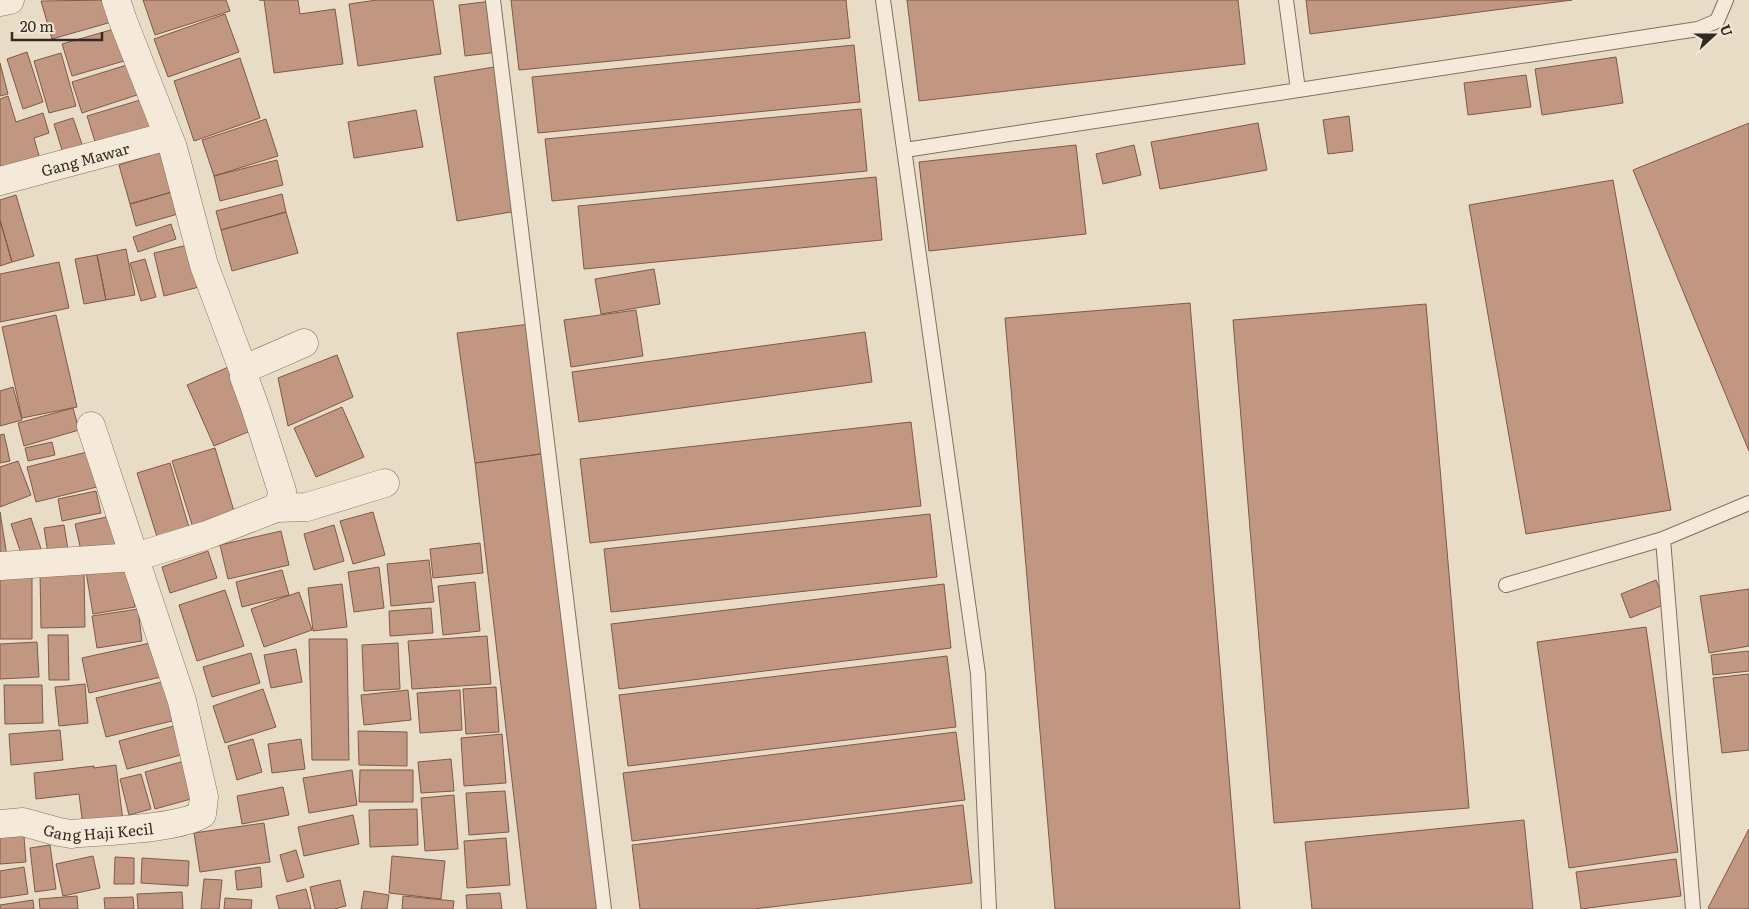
<svg xmlns="http://www.w3.org/2000/svg" width="1749" height="909" font-family="Literata,serif">
  <style>
    .building { fill: #c29782; stroke: #7f5947 }
    .lines { fill: none; stroke-linecap: round; stroke-linejoin: round }
    .lane-casing { stroke: #836f5f; stroke-width: 16 }
    .street-casing { stroke: #836f5f; stroke-width: 29 }
    .lane { stroke: #f5eada; stroke-width: 14 }
    .street { stroke: #f5eada; stroke-width: 28 }
    .labels { text-anchor: middle; dominant-baseline: central; stroke-width: 4; stroke-linejoin: round; paint-order: stroke }
    .street-label { font-size: 15px; fill: #352921; stroke: #f1e7d6 }
  </style>
  <rect width="100%" height="100%" fill="#e9dcc7"/>
  <path class="building" d="M 109,0 L 115,21 L 52,39 L 41,1 Z
    M 143,0 L 226,0 L 230,11 L 155,35 Z
    M 259,0 L 298,0 L 300,14 L 335,9 L 343,64 L 274,73 L 264,0 Z
    M 377,0 L 433,0 L 441,54 L 358,66 L 349,4 Z
    M 511,0 L 846,0 L 850,38 L 519,70 Z
    M 907,0 L 1238,0 L 1245,64 L 919,101 Z
    M 1306,0 L 1572,0 L 1310,34 Z
    M 492,1 L 498,52 L 465,56 L 459,5 Z
    M 225,14 L 239,52 L 168,77 L 154,39 Z
    M 121,27 L 131,59 L 72,76 L 62,44 Z
    M 854,45 L 860,102 L 538,133 L 532,77 Z
    M 27,52 L 43,102 L 23,109 L 7,59 Z
    M 61,53 L 76,106 L 49,113 L 34,61 Z
    M 1616,57 L 1623,103 L 1542,115 L 1535,69 Z
    M 240,58 L 260,118 L 194,141 L 174,81 Z
    M 0,63 L 8,94 L 0,96 Z
    M 130,64 L 140,94 L 82,113 L 72,82 Z
    M 494,67 L 517,211 L 457,221 L 434,77 Z
    M 1526,75 L 1531,107 L 1468,115 L 1464,83 Z
    M 8,96 L 16,122 L 43,113 L 49,133 L 34,138 L 41,163 L 0,177 L 0,99 Z
    M 147,98 L 158,132 L 98,151 L 87,116 Z
    M 861,109 L 867,171 L 552,201 L 545,139 Z
    M 416,110 L 423,147 L 354,158 L 348,122 Z
    M 1349,116 L 1353,151 L 1328,154 L 1323,120 Z
    M 73,118 L 85,153 L 65,160 L 54,124 Z
    M 266,119 L 278,156 L 214,176 L 202,140 Z
    M 1258,123 L 1267,170 L 1160,189 L 1151,142 Z
    M 1749,123 L 1749,451 L 1633,170 Z
    M 1076,145 L 1086,234 L 929,251 L 919,162 Z
    M 1134,145 L 1141,175 L 1103,184 L 1096,154 Z
    M 161,152 L 172,192 L 130,204 L 119,165 Z
    M 277,160 L 283,185 L 220,201 L 214,176 Z
    M 876,177 L 882,240 L 584,269 L 578,206 Z
    M 1613,180 L 1671,510 L 1526,534 L 1469,205 Z
    M 172,192 L 178,214 L 136,226 L 130,204 Z
    M 282,194 L 286,212 L 221,230 L 216,211 Z
    M 16,195 L 34,256 L 12,262 L 0,220 L 0,200 Z
    M 286,212 L 298,253 L 232,271 L 221,230 Z
    M 0,220 L 12,262 L 0,266 Z
    M 171,224 L 176,239 L 138,252 L 133,237 Z
    M 192,244 L 203,286 L 164,296 L 154,253 Z
    M 126,249 L 135,295 L 106,300 L 97,255 Z
    M 97,255 L 106,300 L 84,304 L 75,259 Z
    M 145,259 L 156,297 L 141,301 L 130,263 Z
    M 59,262 L 69,308 L 0,322 L 0,274 Z
    M 654,269 L 660,304 L 601,314 L 595,279 Z
    M 1190,303 L 1240,909 L 1055,909 L 1005,318 Z
    M 1426,304 L 1469,808 L 1274,823 L 1233,320 Z
    M 636,310 L 643,356 L 571,367 L 564,320 Z
    M 56,315 L 77,407 L 22,418 L 2,327 Z
    M 530,324 L 548,453 L 475,463 L 457,333 Z
    M 865,332 L 872,382 L 579,422 L 572,372 Z
    M 337,355 L 353,397 L 288,426 L 278,378 Z
    M 233,365 L 260,427 L 214,446 L 187,385 Z
    M 13,387 L 22,420 L 0,426 L 0,391 Z
    M 342,407 L 364,457 L 316,477 L 294,428 Z
    M 73,408 L 79,430 L 24,446 L 18,423 Z
    M 911,422 L 921,506 L 590,543 L 580,459 Z
    M 4,434 L 10,461 L 0,463 L 0,435 Z
    M 52,442 L 55,455 L 28,461 L 25,448 Z
    M 215,448 L 237,521 L 195,534 L 172,461 Z
    M 95,450 L 105,485 L 36,502 L 27,467 Z
    M 548,453 L 601,909 L 527,909 L 475,463 Z
    M 18,461 L 31,495 L 0,507 L 0,467 Z
    M 170,463 L 191,534 L 159,543 L 137,473 Z
    M 96,491 L 101,513 L 62,521 L 58,499 Z
    M 0,512 L 7,556 L 0,557 Z
    M 373,512 L 385,555 L 353,564 L 340,521 Z
    M 930,514 L 937,577 L 611,612 L 604,549 Z
    M 111,516 L 119,548 L 82,555 L 75,524 Z
    M 31,518 L 43,555 L 24,562 L 11,524 Z
    M 64,525 L 69,556 L 49,560 L 44,528 Z
    M 334,525 L 344,561 L 314,570 L 304,534 Z
    M 281,531 L 289,565 L 228,579 L 220,545 Z
    M 480,543 L 483,573 L 433,578 L 430,549 Z
    M 208,551 L 217,578 L 170,593 L 162,567 Z
    M 429,560 L 434,602 L 391,606 L 387,564 Z
    M 128,565 L 135,607 L 93,614 L 86,572 Z
    M 379,567 L 384,608 L 354,612 L 348,572 Z
    M 0,570 L 32,570 L 32,639 L 0,639 Z
    M 282,570 L 289,595 L 242,607 L 236,582 Z
    M 84,572 L 85,627 L 41,628 L 40,573 Z
    M 1656,580 L 1666,604 L 1630,618 L 1621,594 Z
    M 475,582 L 480,631 L 443,635 L 438,586 Z
    M 342,584 L 347,627 L 313,631 L 308,588 Z
    M 944,584 L 951,648 L 619,689 L 611,624 Z
    M 1749,589 L 1749,646 L 1709,653 L 1700,596 Z
    M 225,590 L 244,646 L 197,661 L 179,605 Z
    M 299,592 L 312,630 L 264,647 L 251,609 Z
    M 431,608 L 433,633 L 390,636 L 389,611 Z
    M 138,609 L 142,641 L 97,648 L 92,616 Z
    M 1646,627 L 1678,852 L 1569,868 L 1537,642 Z
    M 48,635 L 68,635 L 69,680 L 49,680 Z
    M 487,636 L 491,684 L 412,689 L 408,641 Z
    M 309,639 L 347,639 L 349,760 L 312,760 Z
    M 159,641 L 166,676 L 89,693 L 82,658 Z
    M 37,642 L 39,677 L 0,679 L 0,644 Z
    M 398,643 L 400,689 L 364,691 L 362,645 Z
    M 296,649 L 302,682 L 271,688 L 264,655 Z
    M 1749,651 L 1749,671 L 1713,675 L 1711,655 Z
    M 251,653 L 260,683 L 212,697 L 203,667 Z
    M 947,656 L 956,727 L 628,766 L 619,695 Z
    M 1749,674 L 1749,750 L 1722,753 L 1713,678 Z
    M 170,680 L 180,719 L 106,737 L 96,698 Z
    M 85,684 L 88,723 L 59,726 L 55,687 Z
    M 4,685 L 42,685 L 43,723 L 5,724 Z
    M 496,687 L 499,732 L 466,734 L 463,689 Z
    M 263,689 L 276,727 L 225,743 L 213,706 Z
    M 408,690 L 411,720 L 364,725 L 361,695 Z
    M 460,690 L 462,730 L 420,733 L 417,693 Z
    M 181,724 L 189,753 L 127,769 L 119,741 Z
    M 60,730 L 63,760 L 11,765 L 9,734 Z
    M 358,731 L 407,732 L 407,766 L 359,765 Z
    M 956,732 L 965,800 L 632,841 L 623,773 Z
    M 502,734 L 506,783 L 464,786 L 461,738 Z
    M 253,739 L 262,772 L 237,780 L 228,746 Z
    M 301,739 L 305,769 L 272,773 L 268,744 Z
    M 451,759 L 454,791 L 421,793 L 418,762 Z
    M 188,760 L 198,797 L 155,809 L 145,772 Z
    M 116,765 L 123,821 L 83,826 L 79,794 L 36,799 L 34,773 L 94,766 L 94,768 Z
    M 352,770 L 357,805 L 309,813 L 303,778 Z
    M 360,770 L 413,770 L 413,802 L 359,802 Z
    M 141,774 L 151,809 L 129,815 L 120,779 Z
    M 283,787 L 289,815 L 242,824 L 237,796 Z
    M 505,791 L 509,832 L 469,835 L 466,793 Z
    M 454,795 L 458,849 L 425,851 L 421,798 Z
    M 963,805 L 972,883 L 754,909 L 640,909 L 632,845 Z
    M 417,809 L 418,845 L 370,847 L 369,810 Z
    M 353,815 L 359,844 L 304,856 L 298,827 Z
    M 1524,820 L 1533,909 L 1312,909 L 1305,842 Z
    M 264,823 L 270,862 L 200,872 L 194,833 Z
    M 23,824 L 26,862 L 0,864 L 0,826 Z
    M 1749,829 L 1749,909 L 1710,909 L 1708,908 Z
    M 506,838 L 510,885 L 467,888 L 464,841 Z
    M 50,845 L 56,889 L 35,892 L 30,848 Z
    M 296,850 L 304,877 L 287,882 L 280,855 Z
    M 93,856 L 100,888 L 63,896 L 56,864 Z
    M 392,856 L 445,861 L 441,899 L 389,893 Z
    M 115,857 L 134,858 L 134,884 L 114,884 Z
    M 142,858 L 189,861 L 188,886 L 141,883 Z
    M 1676,859 L 1681,896 L 1581,909 L 1576,872 Z
    M 24,867 L 28,894 L 0,898 L 0,871 Z
    M 260,867 L 262,887 L 237,890 L 235,871 Z
    M 204,879 L 222,880 L 219,909 L 201,909 Z
    M 340,880 L 346,906 L 334,909 L 315,909 L 310,887 Z
    M 306,889 L 311,909 L 279,909 L 276,896 Z
    M 364,891 L 389,895 L 387,909 L 361,909 Z
    M 182,892 L 183,909 L 138,909 L 137,894 Z
    M 500,893 L 502,909 L 467,909 L 466,895 Z
    M 77,896 L 78,909 L 40,909 L 39,899 Z
    M 403,896 L 454,901 L 453,909 L 402,909 Z
    M 133,897 L 134,909 L 105,909 L 104,898 Z
    M 225,898 L 252,900 L 251,909 L 224,909 Z
    M 33,900 L 34,909 L 0,909 L 0,905 Z"/>
  <g class="lines">
    <defs>
      <path id="lane" d="M 493,0 L 604,909
        M 883,0 L 978,674 L 989,909
        M 1286,0 L 1298,90
        M 905,150 L 1698,29 L 1717,21 L 1726,0
        M 1663,539 L 1693,909
        M 1506,585 L 1663,539 L 1749,503"/>
      <g id="street">
        <path d="M 116,0 L 123,21 L 173,148 L 204,265 L 244,372"/>
        <path d="M 0,2 L 10,0"/>
        <path id="s1" d="M 0,181 L 168,136"/>
        <path d="M 276,508 L 307,507 L 385,483"/>
        <path d="M 0,566 L 135,557 L 207,535 L 276,508 L 281,499 L 282,491 L 255,407 L 244,377 L 244,372 L 247,368 L 304,343"/>
        <path id="s2" d="M 0,824 L 23,822 L 59,832 L 71,834 C 101,831 180,829 202,814 L 204,797 L 182,701 L 91,426"/>
      </g>
    </defs>
    <use href="#lane" class="lane-casing"/>
    <use href="#street" class="street-casing"/>
    <use href="#lane" class="lane"/>
    <use href="#street" class="street"/>
  </g>
  <g class="labels">
    <g class="street-label">
      <text stroke="none"><textPath href="#s1" startOffset="88">Gang Mawar</textPath></text>
      <text stroke="none"><textPath href="#s2" startOffset="100">Gang Haji Kecil</textPath></text>
    </g>
  </g>
  <g transform="translate(1714 35) rotate(69)" stroke="#f1e7d6" stroke-width="4" paint-order="stroke">
  <path d="M0-4L9 19L0 12L-9 19Z" fill="#352921"/>
  <text y="-8" font-size="14" font-weight="bold" text-anchor="middle" fill="#352921">U</text>
  </g>
  <path d="M12 32v8h90v-8" fill="none" stroke="#352921" stroke-width="2.5"/>
  <text x="20" y="32" font-size="15" fill="#352921" stroke="#f1e7d6" stroke-width="4" paint-order="stroke">20 m</text>
</svg>
